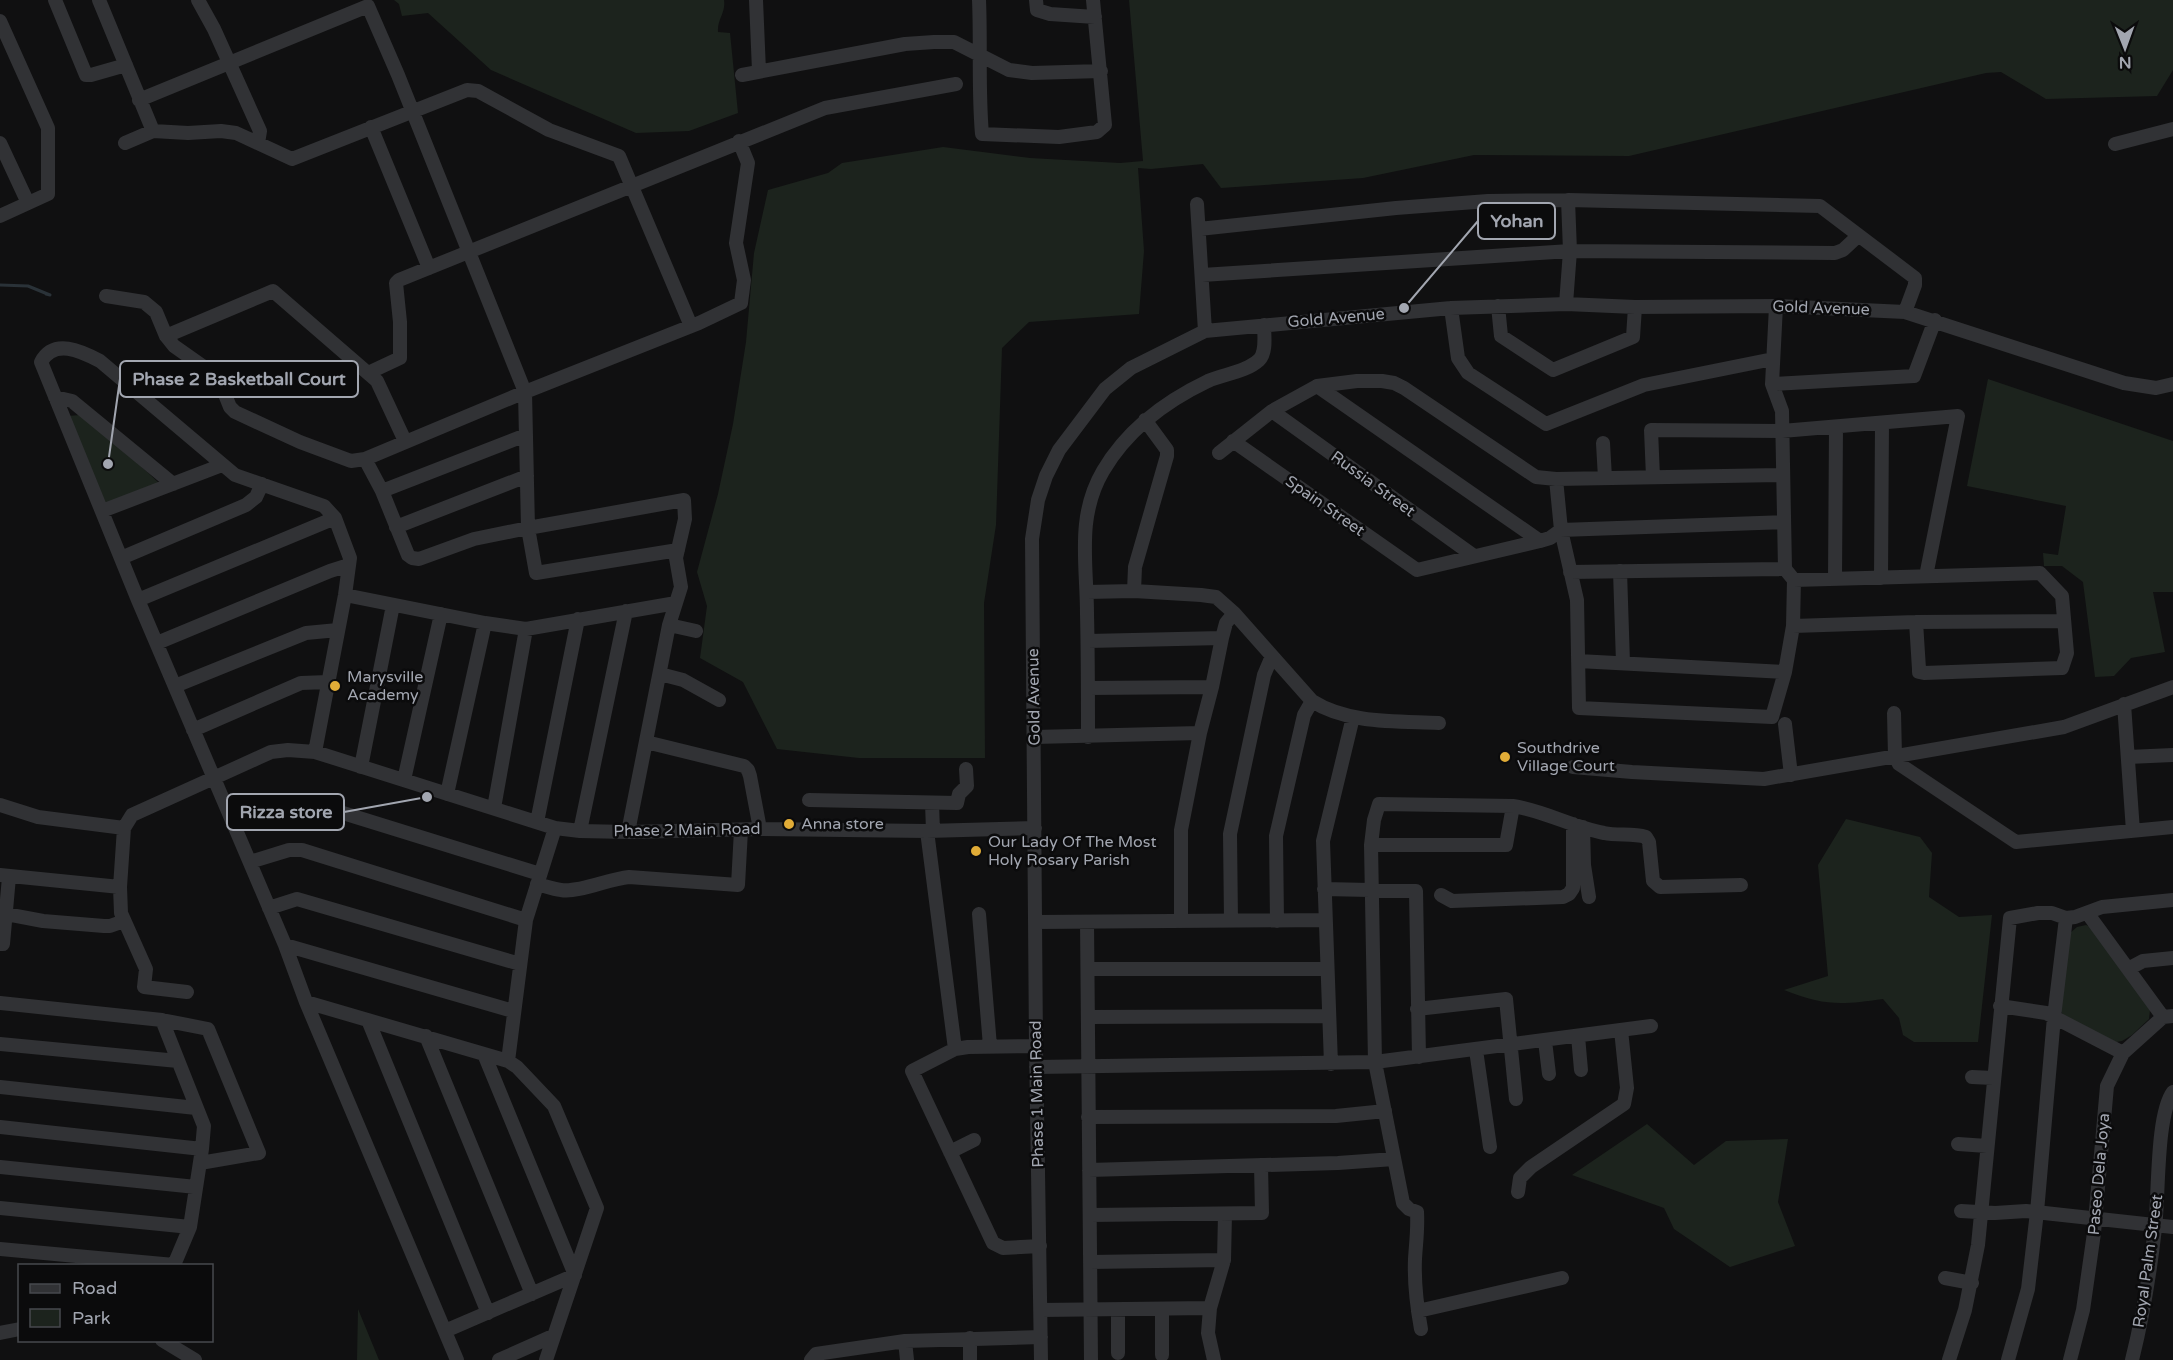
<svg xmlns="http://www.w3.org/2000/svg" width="2173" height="1360" font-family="'Varela Round',sans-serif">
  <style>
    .green { fill: #1c231d }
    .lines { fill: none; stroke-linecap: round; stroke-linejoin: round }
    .stream { stroke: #2a3238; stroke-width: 3 }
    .minor { stroke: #313235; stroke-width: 14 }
    .poi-dot { fill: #e1ac37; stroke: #0b0b0c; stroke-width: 2 }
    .labels { text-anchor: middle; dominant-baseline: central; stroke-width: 5; stroke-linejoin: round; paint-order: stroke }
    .street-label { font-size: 16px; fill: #a2a6b0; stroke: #0b0b0c }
    .poi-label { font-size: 16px; fill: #a2a6b0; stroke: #0b0b0c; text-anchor: start }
    .leader { fill: none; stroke: #a2a6b0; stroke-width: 2 }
    .callout-dot { fill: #a2a6b0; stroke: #0b0b0c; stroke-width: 2 }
    .callout { fill: #0b0b0c; stroke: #a2a6b0; stroke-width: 2 }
    .callout-label { font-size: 18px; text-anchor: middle; font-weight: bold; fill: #a2a6b0 }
  </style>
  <rect width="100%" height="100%" fill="#101011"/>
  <path class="green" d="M 394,0 L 724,0 C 726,13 717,19 718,32 L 730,33 L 738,113 L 689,131 L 636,133 L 491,70 L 428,13 L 402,16 L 399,4 Z
    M 1129,0 L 2173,0 L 2173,70 L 2157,96 L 2046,99 L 2001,72 L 1986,73 L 1629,156 L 1474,155 L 1363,178 L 1221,188 L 1203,164 L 1151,169 L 1138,168 L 1144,251 L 1139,314 L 1029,322 L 1002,348 L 996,525 L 984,603 L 985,758 L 859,758 L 777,749 L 743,682 L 700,658 L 707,606 L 697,572 L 718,494 L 733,424 L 746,342 L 754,253 L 768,190 L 828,173 L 842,163 L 943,147 L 1030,158 L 1120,163 L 1143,161 Z
    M 1988,379 L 2173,441 L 2173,592 L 2153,592 L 2165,652 L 2131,658 L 2114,676 L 2095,677 L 2083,582 L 2062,566 L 2044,566 L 2043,553 L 2058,555 L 2066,506 L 1967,486 Z
    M 80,415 L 115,442 L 160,484 L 106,505 L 68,416 Z
    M 1846,819 L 1920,837 L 1932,853 L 1929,897 L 1959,917 L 1992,915 L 1978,1042 L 1914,1042 L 1903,1035 L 1899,1018 L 1883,999 C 1841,1005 1824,1006 1784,990 L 1828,976 L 1818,865 Z
    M 2086,925 L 2093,928 L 2150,1010 L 2149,1019 L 2132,1035 L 2122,1041 L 2116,1042 L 2064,1016 L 2060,1010 L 2070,933 L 2077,927 Z
    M 1647,1124 L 1694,1165 L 1726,1141 L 1788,1139 L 1778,1202 L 1795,1246 L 1730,1267 L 1674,1229 L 1664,1208 L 1572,1175 Z
    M 358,1309 L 379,1360 L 357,1360 Z"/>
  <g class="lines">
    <path class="stream" d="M 0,285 L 28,286 L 50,295 L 46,294"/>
    <path class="minor" d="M 55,0 L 86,75 L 91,75 L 126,65
      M 99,0 L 153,131
      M 198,0 L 214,29 L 260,131 L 258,143
      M 756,0 L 759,71
      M 979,0 C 981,45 978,89 982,134 L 1059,137 L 1097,132 L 1105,125 L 1093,0
      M 1036,0 L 1037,10 L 1050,14 L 1095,17
      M 0,21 L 48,128 L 48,194 L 0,216
      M 742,75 L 905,44 L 934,42 L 954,42 L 1009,70 L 1032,73 L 1101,71
      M 139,100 L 368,6 L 398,75 L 525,392 C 526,437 527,483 528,528 L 474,539 L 419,559 L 412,558 L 408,555 L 382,491 L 526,435
      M 371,127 L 429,268
      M 0,143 L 28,203
      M 125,143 L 153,131 L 188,133 L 221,131 L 236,133 L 292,159 L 467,90 L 478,91 L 549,130 L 619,156 L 691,326
      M 2115,144 L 2173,129
      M 1197,204 L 1205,331
      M 1199,229 L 1396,208 L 1488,201 L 1568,200 L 1820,206 L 1915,278 L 1915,285 L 1905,312
      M 1202,275 L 1570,251 L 1835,253 L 1843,250 L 1858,236
      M 106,296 L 144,302 L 156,312 L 166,336 L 174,346 L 218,377 L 230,407 L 235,412 L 300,442 L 351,461 L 365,459 L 525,392 L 699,323 L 741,303 L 744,280 L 736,243 L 748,163 L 739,141
      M 1566,304 L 1570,251 L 1568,200
      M 1498,306 L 1501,336 L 1553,370 L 1633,337 L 1635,307
      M 1451,308 L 1458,358 L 1468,373 L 1546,424 L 1644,385 L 1773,359
      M 166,336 L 273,291 L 377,381 L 405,441
      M 368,373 L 400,358 L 400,322 L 396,283 L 399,280 L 825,108 L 956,84
      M 1772,384 L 1914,376 L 1935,320
      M 1317,386 L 1540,541
      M 55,397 L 72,401 L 173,484
      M 1272,411 L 1474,556
      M 1233,441 L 1417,570 L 1540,541 L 1550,538 L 1561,530 L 1784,522
      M 1603,443 L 1605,478
      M 1219,453 L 1272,411 L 1317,386 L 1357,381 L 1382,381 L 1394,383 L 1404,388 L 1536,477 L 1556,479 L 1783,475
      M 365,459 L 382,491
      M 1653,477 L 1651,430 L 1782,431 L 1958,416 L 1926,576
      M 1556,479 L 1561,530 L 1577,600 L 1579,708 L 1772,717 L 1785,672 L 1793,626 L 1794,580 L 1785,569 L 1782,411 L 1772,384 L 1776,306
      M 102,511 L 222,465
      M 396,527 L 527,476
      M 121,558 L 246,505 L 256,497 L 262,484
      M 1620,571 L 1623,663
      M 1570,572 L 1785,569
      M 1881,578 L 1882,423
      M 1835,579 L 1836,427
      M 1794,580 L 2040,573 L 2062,596 L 2067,653 L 2062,668 L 1924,673 L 1919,672 L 1919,669 L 1916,622
      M 1134,591 L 1135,567 L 1167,456 L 1167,450 L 1145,420
      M 1087,592 L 1134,591 L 1201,595 L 1216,597 L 1234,613 L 1312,701 C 1348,724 1397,721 1439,723
      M 345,595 L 485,623 L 526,629 L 676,603
      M 138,600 L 335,518
      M 669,625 L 696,631
      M 1793,626 L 1916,622 L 2064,621
      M 1088,641 L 1222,638
      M 157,643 L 330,571 L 349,565
      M 1578,661 L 1785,672
      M 660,674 L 683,680 L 719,700
      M 175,686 L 306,633 L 338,630
      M 1088,688 L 1212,687
      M 2124,704 L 2133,831
      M 1894,713 L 1895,756 L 1899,764 L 2016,842 L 2173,827
      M 1785,724 L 1791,775
      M 193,730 L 301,683 L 328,682
      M 1034,737 L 1200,733
      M 1088,737 C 1088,696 1088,655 1087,614 C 1087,564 1076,517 1103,471 C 1127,430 1166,401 1208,381 C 1224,374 1246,372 1259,360 C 1267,352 1264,335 1264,325
      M 646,742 L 744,766 L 748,770 L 750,776 L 760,829
      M 315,752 L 345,595 L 350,558 L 335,518 L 324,506 L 235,475 L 100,361 C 81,351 54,338 41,362 L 138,600 L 285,945 L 306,1002 L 457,1360
      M 2128,757 L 2173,755
      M 361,767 L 393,605
      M 1573,767 L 1632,772 L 1764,779 L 2064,727 L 2173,687
      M 404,780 L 441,614
      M 447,794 L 485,623
      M 809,800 L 957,803 L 959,794 L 967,786 L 966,769
      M 932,803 L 933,831
      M 0,805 L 38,817 L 124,828
      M 494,808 L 526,629
      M 232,821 L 286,800 L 301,800 L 540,874
      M 537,822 L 578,619
      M 1583,827 L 1584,865 L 1589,897
      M 580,831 L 626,611
      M 927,831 L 955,1049
      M 628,832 L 669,625 L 681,587 L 676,558 L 685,519 L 684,500 L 528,528 L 536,573 L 678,550
      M 1371,845 L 1506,845 L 1513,806
      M 250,862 L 289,850 L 302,850 L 526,920
      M 0,875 L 120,887
      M 537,884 C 545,886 553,889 561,890 C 579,893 608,879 629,877 L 738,885 L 741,830
      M 1324,889 L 1416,891 L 1419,1057
      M 1441,895 L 1452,901 L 1563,897 L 1569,894 L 1573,888 L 1573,824
      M 269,908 L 297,899 L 520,964
      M 0,913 L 43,921 L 104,926 L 110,926 L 124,921
      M 979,914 L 990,1046
      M 2088,914 L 2163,1017
      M 1181,921 L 1181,830 L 1200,733 L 1212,687 L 1222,638 L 1226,623 L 1234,613
      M 1231,921 L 1230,834 L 1264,675 L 1272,656
      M 1277,921 L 1276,836 L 1304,715 L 1312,701
      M 1036,922 L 1325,920
      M 1087,922 L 1091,1360
      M 0,944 L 3,944 L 9,877
      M 285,945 L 513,1011
      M 1088,969 L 1327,969
      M 2128,969 L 2143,961 L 2173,958
      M 187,992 L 144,987 L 146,969 L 121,913 L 120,887 L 124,828 L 132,815 L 271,752 L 288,750 L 315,752 L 555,828 L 580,831 L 628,832 L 760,829 L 927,831 L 1035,828
      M 306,1002 L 508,1061 L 517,1067 L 554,1106 L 597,1208 L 546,1360
      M 0,1003 L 162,1020 L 204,1126 L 202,1149 L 0,1127
      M 2000,1006 L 2046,1013 L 2123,1053
      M 1417,1009 L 1506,999 L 1516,1099
      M 1088,1017 L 1329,1016
      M 162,1020 L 208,1029 L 259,1153 L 200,1163
      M 368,1020 L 488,1313
      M 426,1036 L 532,1294
      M 1578,1036 L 1581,1070
      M 1545,1041 L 1549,1074
      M 0,1044 L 178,1061
      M 1036,1046 L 968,1047 L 955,1049 L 912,1071 L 993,1243 L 1003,1248 L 1040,1246
      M 1476,1050 L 1490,1147
      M 508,1061 L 526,920 L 555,828
      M 1331,1064 L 1323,841 L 1353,717
      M 1036,1067 L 1375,1062 L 1651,1026
      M 1972,1077 L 1993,1078
      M 0,1087 L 196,1108
      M 1088,1117 L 1336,1116 L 1385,1111
      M 1958,1144 L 1987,1146
      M 950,1152 L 974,1140
      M 0,1167 L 196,1187
      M 1089,1170 L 1338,1163 L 1394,1159
      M 1518,1192 L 1520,1178 L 1531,1167 L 1624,1104 L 1627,1088 L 1621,1030
      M 0,1208 L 190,1227
      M 1961,1211 L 1995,1213 L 2026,1211 L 2173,1227
      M 1090,1215 L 1262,1213 L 1261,1165
      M 0,1249 L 174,1265 L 190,1227 L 202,1149
      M 1090,1262 L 1224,1260
      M 1945,1278 L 1972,1283
      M 1041,1310 L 1210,1308
      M 1118,1310 L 1118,1353
      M 1418,1311 L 1562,1278
      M 1421,1329 C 1417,1307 1414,1282 1415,1259 C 1416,1242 1418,1230 1417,1212 L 1409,1209 L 1403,1203 L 1375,1062 L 1371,845 L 1374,820 L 1379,804 L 1513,806 C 1545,811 1572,827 1604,833 C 1618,836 1632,833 1646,837 L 1649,842 L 1653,881 L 1660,887 L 1741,885
      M 445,1331 L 575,1275 L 484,1054
      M 0,1333 L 20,1329
      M 970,1338 L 970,1360
      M 162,1340 L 195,1360
      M 905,1341 L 907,1360
      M 1162,1355 L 1162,1309
      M 499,1360 L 553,1336
      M 811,1360 L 816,1354 L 905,1341 L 1041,1337
      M 1041,1360 L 1036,1046 L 1032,539 L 1038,500 L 1046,476 L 1059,450 L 1105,389 L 1131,368 L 1205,331 L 1451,308 L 1566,304 L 1635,307 L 1776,306 L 1905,312 L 2124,383 L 2156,388 L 2173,384
      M 1214,1360 L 1208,1333 L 1210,1308 L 1224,1260 L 1225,1214
      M 1949,1360 L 1965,1310 L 1978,1245 L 2010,918 L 2038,913 L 2052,913 L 2066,918 L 2075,917 L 2102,907 L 2173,900
      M 2008,1360 L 2028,1289 L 2037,1212 L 2054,1017 L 2066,918
      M 2070,1360 L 2083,1310 L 2094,1233 L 2107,1086 L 2123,1053 L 2163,1017 L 2173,1016
      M 2132,1360 C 2143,1316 2150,1273 2155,1228 C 2159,1196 2156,1115 2173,1092"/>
  </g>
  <g class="poi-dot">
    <circle cx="335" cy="686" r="6"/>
    <circle cx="1505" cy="757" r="6"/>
    <circle cx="789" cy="824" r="6"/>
    <circle cx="976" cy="851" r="6"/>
  </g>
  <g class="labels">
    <g class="street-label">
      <text transform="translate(1821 308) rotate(2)">Gold Avenue</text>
      <text transform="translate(1336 318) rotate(-5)">Gold Avenue</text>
      <text transform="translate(1373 484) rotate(36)">Russia Street</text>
      <text transform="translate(1325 506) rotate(35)">Spain Street</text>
      <text transform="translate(1034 697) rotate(-91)">Gold Avenue</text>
      <text transform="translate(687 830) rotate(-1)">Phase 2 Main Road</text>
      <text transform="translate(1037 1094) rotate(-91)">Phase 1 Main Road</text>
      <text transform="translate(2099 1174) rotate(-85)">Paseo Dela Joya</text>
      <text transform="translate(2148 1261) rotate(-82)">Royal Palm Street</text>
    </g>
    <g class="poi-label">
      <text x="347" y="677">Marysville<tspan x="347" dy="18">Academy</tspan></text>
      <text x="1517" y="748">Southdrive<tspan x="1517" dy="18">Village Court</tspan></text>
      <text x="801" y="824">Anna store</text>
      <text x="988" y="842">Our Lady Of The Most<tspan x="988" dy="18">Holy Rosary Parish</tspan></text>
    </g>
  </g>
  <path class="leader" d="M1404 308L1478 221M108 464L120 379M427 797L344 812"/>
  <g class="callout-dot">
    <circle cx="1404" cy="308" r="6"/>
    <circle cx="108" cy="464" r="6"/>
    <circle cx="427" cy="797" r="6"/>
  </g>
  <g class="callout">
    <rect x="1478" y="203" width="77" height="36" rx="6"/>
    <rect x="120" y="361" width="238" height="36" rx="6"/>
    <rect x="227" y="794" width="117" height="36" rx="6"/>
  </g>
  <g class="callout-label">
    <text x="1517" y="227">Yohan</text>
    <text x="239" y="385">Phase 2 Basketball Court</text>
    <text x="286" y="818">Rizza store</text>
  </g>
  <rect x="18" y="1264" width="195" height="78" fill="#0b0b0c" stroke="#47494e" stroke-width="1.5"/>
  <rect x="30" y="1284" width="30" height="9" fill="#313235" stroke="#47494e" stroke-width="1.5"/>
  <text x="72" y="1294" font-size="18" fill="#a2a6b0">Road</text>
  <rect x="30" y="1309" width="30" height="18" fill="#1c231d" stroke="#47494e" stroke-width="1.5"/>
  <text x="72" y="1324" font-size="18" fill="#a2a6b0">Park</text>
  <g transform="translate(2125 48) rotate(179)" stroke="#0b0b0c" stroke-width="4.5" paint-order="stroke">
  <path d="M0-4.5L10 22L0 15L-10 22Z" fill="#a2a6b0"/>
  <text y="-9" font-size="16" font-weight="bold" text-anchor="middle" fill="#a2a6b0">N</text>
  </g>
</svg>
